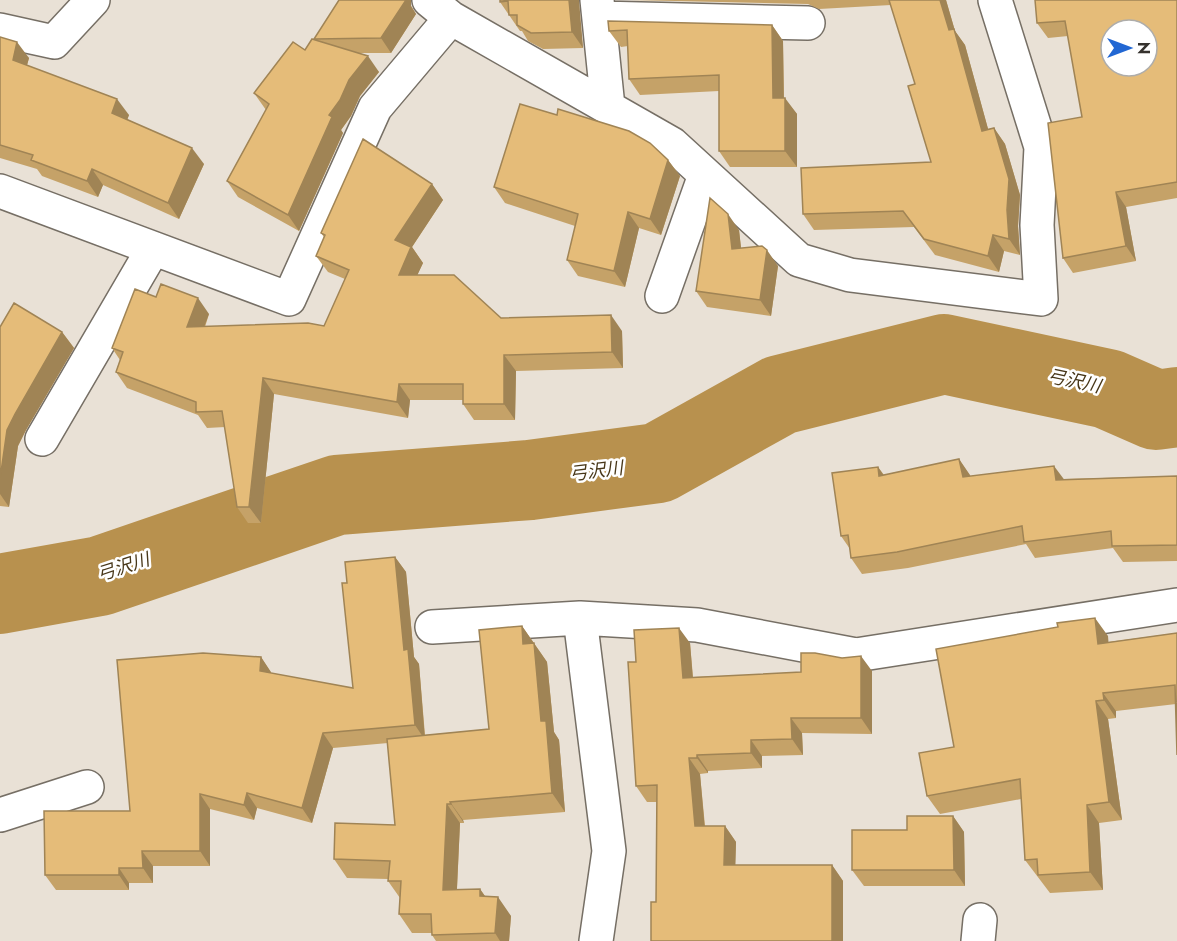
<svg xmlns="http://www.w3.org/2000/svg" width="1177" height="941" font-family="Jost,'Noto Sans JP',sans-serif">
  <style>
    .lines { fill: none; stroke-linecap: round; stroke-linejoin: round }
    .river { stroke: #b8914e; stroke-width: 80 }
    .minor-casing { stroke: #766f65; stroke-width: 36 }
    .minor { stroke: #fff; stroke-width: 33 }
    .wall { fill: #c5a268 }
    .shaded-wall { fill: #a08455 }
    .building { fill: #e5bc79; stroke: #a08455; stroke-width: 1.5; fill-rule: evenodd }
    .labels { text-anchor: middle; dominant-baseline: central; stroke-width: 5; stroke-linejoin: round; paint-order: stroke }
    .water-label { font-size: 18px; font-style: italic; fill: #483719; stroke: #fff }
  </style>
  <rect width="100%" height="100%" fill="#e9e1d6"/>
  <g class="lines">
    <path class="river" d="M 0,594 L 100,576 L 337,495 L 530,480 L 658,463 L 780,395 L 944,354 L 1108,389 L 1156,410 L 1177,407"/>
    <defs>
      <path id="minor" d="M 429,0 L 451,18 L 672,144 L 799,260 L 850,275 L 1041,299 L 1037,225 L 1041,147 L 995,0
        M 597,0 L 608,107
        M 599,18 L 808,23
        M 0,30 L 54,42 L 93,0
        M 0,191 L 289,299 L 375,108 L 451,18
        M 662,296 L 705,175
        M 42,439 L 153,249
        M 580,618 L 609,851 L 596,941
        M 432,627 L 580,618 L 697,625 L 856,655 L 1177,605
        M 0,815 L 87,787
        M 978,941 L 980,920"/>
    </defs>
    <use href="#minor" class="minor-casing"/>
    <use href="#minor" class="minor"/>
  </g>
  <path class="wall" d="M 500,0 L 578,2 L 583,48 L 543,49 L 528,41 L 522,31 L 520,31 L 500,2 Z
    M 631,0 L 946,0 L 955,31 L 965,45 L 988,129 L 994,128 L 1005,144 L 1020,195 L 1018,226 L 1020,255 L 1004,251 L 999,272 L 935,255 L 914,227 L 814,230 L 803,214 L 931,162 L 915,84 L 891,5 L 819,9 L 808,4 Z
    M 1177,0 L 1177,198 L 1126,207 L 1136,261 L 1073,273 L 1063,258 L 1082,117 L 1068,36 L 1048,38 L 1037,23 Z
    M 411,6 L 416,14 L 391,53 L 359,53 L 379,72 L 360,96 L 351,116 L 341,130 L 343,133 L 299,231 L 238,197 L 227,181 L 266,110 L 254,93 L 305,50 L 314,39 Z
    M 772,25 L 783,41 L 784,98 L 797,114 L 797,167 L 730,167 L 719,151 L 719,91 L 640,95 L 629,79 L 628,46 L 621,47 L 609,31 Z
    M 0,37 L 29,58 L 27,65 L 129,115 L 127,119 L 204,164 L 179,219 L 103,185 L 98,197 L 42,176 L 37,169 L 0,158 Z
    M 668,160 L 680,176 L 661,235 L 639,228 L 625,287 L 578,276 L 567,260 L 575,226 L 505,203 L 494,187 Z
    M 432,184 L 443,200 L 412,247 L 423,263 L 417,275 L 501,318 L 622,331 L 623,368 L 516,371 L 515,420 L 474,420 L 463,404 L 463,400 L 410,400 L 408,418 L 274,394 L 261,523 L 248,523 L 237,507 L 225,427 L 207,428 L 198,415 L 127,388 L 116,372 L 120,360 L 112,348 L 156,297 L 209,314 L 205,327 L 324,326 L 345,279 L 328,272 L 316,256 L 324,237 L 321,233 Z
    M 739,230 L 741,248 L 778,266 L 771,316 L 707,307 L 696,291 Z
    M 0,327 L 62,332 L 74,348 L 26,430 L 18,446 L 9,507 L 0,506 Z
    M 959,459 L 970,476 L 1064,479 L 1177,476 L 1177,561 L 1123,562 L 1113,548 L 1035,558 L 1026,544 L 908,568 L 862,574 L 851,558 L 850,549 L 841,536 L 878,467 L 884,475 Z
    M 395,557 L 406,572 L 414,657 L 419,664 L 425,735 L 489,729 L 522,626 L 547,662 L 554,732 L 559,740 L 565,812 L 463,820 L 464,823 L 460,823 L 457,889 L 480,889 L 485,896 L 511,916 L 509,941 L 436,941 L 432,935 L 432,933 L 412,933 L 399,914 L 400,898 L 388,881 L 388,879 L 347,878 L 334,859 L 395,825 L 388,743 L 333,748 L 312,823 L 257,808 L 254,820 L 210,809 L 210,866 L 153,866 L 153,883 L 129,883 L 129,890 L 56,890 L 45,875 L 130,811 L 261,657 L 271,673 L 353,688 L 347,583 Z
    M 1177,633 L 1176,704 L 1116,711 L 1116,718 L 1108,719 L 1122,820 L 1099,823 L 1103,890 L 1050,893 L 1025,860 L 1021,799 L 940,814 L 927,796 L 954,747 L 1108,636 L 1108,642 Z
    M 690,643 L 693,677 L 872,671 L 872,734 L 802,733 L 803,755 L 762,756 L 762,768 L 708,771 L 708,773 L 700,774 L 705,826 L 725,826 L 736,842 L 735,865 L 832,865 L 843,881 L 843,941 L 656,902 L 657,802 L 647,802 L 636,786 L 636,662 Z
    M 953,816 L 964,832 L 965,886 L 864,886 L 852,870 L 907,830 Z"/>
  <path class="shaded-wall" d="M 406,0 L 411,0 L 411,6 L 416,14 L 391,53 L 381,38 Z
    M 569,0 L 579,0 L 583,48 L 572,32 Z
    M 940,0 L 946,0 L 955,31 L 965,45 L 993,147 L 982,131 L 949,30 Z
    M 772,25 L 783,41 L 784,114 L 773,98 Z
    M 17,42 L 29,58 L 24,76 L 13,60 Z
    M 368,56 L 379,72 L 360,96 L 351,116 L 341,130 L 343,133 L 299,231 L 288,215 L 329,115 L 349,80 Z
    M 785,98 L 797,114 L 797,167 L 785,151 Z
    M 117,99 L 129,115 L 124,129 L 112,113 Z
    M 994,128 L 1005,144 L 1020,195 L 1018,226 L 1020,255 L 1009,239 Z
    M 192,148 L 204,164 L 179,219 L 168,203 Z
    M 668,160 L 680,176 L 661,235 L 650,219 Z
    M 92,169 L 103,185 L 98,197 L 87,181 Z
    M 432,184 L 443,200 L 412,247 L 423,263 L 410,291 L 399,275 L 395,240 Z
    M 1116,192 L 1126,207 L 1136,261 L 1126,246 Z
    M 628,212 L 639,228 L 625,287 L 614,271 Z
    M 728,214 L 739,230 L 743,265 L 732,249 Z
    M 993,235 L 1004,251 L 999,272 L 988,256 Z
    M 767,250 L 778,266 L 771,316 L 760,300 Z
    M 198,298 L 209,314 L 198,343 L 187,327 Z
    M 611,315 L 622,331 L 623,368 L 612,352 Z
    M 62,332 L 74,348 L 26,430 L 18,446 L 9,507 L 0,494 L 0,479 L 7,430 L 15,414 Z
    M 504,355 L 516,371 L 515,420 L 504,404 Z
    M 263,378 L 274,394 L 261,523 L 249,507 Z
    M 399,384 L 410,400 L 408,418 L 397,402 Z
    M 959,459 L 970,475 L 974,493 L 963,477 Z
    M 1054,466 L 1066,482 L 1056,480 Z
    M 878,467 L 889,483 L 879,476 Z
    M 395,557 L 406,572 L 414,657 L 419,664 L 425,740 L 415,725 L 404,650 Z
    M 1095,618 L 1108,636 L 1110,662 L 1098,644 Z
    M 522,626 L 547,662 L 554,732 L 559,740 L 565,812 L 552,793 L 523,644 Z
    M 679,628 L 690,643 L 694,693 L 683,678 Z
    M 861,656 L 872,671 L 872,734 L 861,718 Z
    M 261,657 L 271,672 L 270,686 L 260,671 Z
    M 1103,693 L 1116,711 L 1116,718 L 1104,700 Z
    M 1096,701 L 1108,719 L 1122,820 L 1109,802 Z
    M 791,718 L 802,733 L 803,755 L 792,739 Z
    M 323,733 L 333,748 L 312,823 L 302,808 Z
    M 751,740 L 762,756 L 762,768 L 751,753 Z
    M 697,755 L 708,771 L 708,773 L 697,758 Z
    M 689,758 L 700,774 L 706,842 L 695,826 Z
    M 247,793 L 257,808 L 254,820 L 244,805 Z
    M 200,794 L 210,809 L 210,866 L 200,851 Z
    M 450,802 L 463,820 L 464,823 L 451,804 Z
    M 447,804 L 460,823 L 456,908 L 443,890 Z
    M 1087,805 L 1099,823 L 1103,890 L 1090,872 Z
    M 953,816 L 964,832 L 965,886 L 954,870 Z
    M 725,826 L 736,842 L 735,881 L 724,865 Z
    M 142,851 L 153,866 L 153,883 L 143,868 Z
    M 832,865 L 843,881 L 843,941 L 832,941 Z
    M 119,868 L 129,883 L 129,890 L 119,875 Z
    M 480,889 L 493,908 L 480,896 Z
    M 498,897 L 511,916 L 509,941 L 500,941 L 495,933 Z"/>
  <path class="building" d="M 339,0 L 406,0 L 381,38 L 314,39 Z
    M 500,0 L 569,0 L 572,32 L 531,33 L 517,25 L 517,15 L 509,15 L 508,1 L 500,2 Z
    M 889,0 L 940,0 L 949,30 L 954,29 L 982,131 L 994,128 L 1009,179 L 1007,210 L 1009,239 L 993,235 L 988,256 L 924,239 L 903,211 L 803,214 L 801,168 L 931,162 L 908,86 L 915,84 Z
    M 1035,0 L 1177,0 L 1177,182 L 1116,192 L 1126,246 L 1063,258 L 1048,123 L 1082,117 L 1065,21 L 1037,23 ZM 1111,30 L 1147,30 L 1147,66 L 1111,66 Z
    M 608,21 L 772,25 L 773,98 L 785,98 L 785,151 L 719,151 L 719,75 L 629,79 L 627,30 L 609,31 Z
    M 0,37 L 17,42 L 13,60 L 117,99 L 112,113 L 192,148 L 168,203 L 92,169 L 87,181 L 31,160 L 33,155 L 0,145 Z
    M 312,39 L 368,56 L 349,80 L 340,100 L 329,115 L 332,117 L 288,215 L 227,181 L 269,104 L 254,93 L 293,42 L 305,50 Z
    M 520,104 L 557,115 L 558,109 L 629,131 L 650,143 L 668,160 L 650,219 L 628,212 L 614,271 L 567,260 L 578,214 L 494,187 Z
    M 363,139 L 432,184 L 395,240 L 411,247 L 399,275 L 454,275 L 501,318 L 611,315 L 612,352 L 504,355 L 504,404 L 463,404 L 463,384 L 399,384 L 397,402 L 263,378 L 249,507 L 237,507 L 222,411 L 196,412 L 196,402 L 116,372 L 123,352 L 112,348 L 135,289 L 156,297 L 161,284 L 198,298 L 187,327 L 308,323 L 324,326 L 349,270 L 316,256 L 325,235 L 321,233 Z
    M 710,198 L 728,214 L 732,249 L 762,246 L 767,250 L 760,300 L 696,291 Z
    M 14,303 L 62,332 L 15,414 L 7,430 L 0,479 L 0,327 Z
    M 959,459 L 963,477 L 1054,466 L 1056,480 L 1177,476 L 1177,545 L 1112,546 L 1111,531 L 1024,542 L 1022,526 L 897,552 L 851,558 L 848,535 L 841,536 L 832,473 L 878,467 L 879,476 Z
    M 395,557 L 404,650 L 408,649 L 415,725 L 323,733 L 302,808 L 247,793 L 244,805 L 200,794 L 200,851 L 142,851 L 143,868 L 119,868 L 119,875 L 45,875 L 44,811 L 130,811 L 117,660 L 203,653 L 261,657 L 260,671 L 353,688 L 342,583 L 347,583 L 345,562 Z
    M 1095,618 L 1098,644 L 1177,633 L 1177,755 L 1175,685 L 1103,693 L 1104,700 L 1096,701 L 1109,802 L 1087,805 L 1090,872 L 1038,875 L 1037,859 L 1025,860 L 1020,779 L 927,796 L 919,753 L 954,747 L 936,649 L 1058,627 L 1057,623 Z
    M 522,626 L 523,644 L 534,643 L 541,721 L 546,721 L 552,793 L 450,802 L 451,804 L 447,804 L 443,890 L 480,889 L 480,896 L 498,897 L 495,933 L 432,935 L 431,914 L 399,914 L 401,881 L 388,881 L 390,861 L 334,859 L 335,823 L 395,825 L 387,739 L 489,729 L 479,630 Z
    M 679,628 L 683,678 L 801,672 L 801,653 L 815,653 L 842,658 L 861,656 L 861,718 L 791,718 L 792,739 L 751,740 L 751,753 L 697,755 L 697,758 L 689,758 L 695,826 L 725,826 L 724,865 L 832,865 L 832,941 L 651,941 L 651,902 L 656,902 L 657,785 L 636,786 L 628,662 L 636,662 L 634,630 Z
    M 907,816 L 953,816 L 954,870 L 852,870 L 852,830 L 907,830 Z"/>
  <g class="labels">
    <g class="water-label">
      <text transform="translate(1074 381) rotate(12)">弓沢川</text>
      <text transform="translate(596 471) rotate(-7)">弓沢川</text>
      <text transform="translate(123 567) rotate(-18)">弓沢川</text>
    </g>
  </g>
  <g transform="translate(1129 48) rotate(90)"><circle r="28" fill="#ffffff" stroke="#aeadab" stroke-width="1.5"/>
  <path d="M0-4.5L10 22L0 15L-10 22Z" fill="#2267d3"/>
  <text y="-9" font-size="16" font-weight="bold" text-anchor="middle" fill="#35322e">N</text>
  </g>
</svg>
